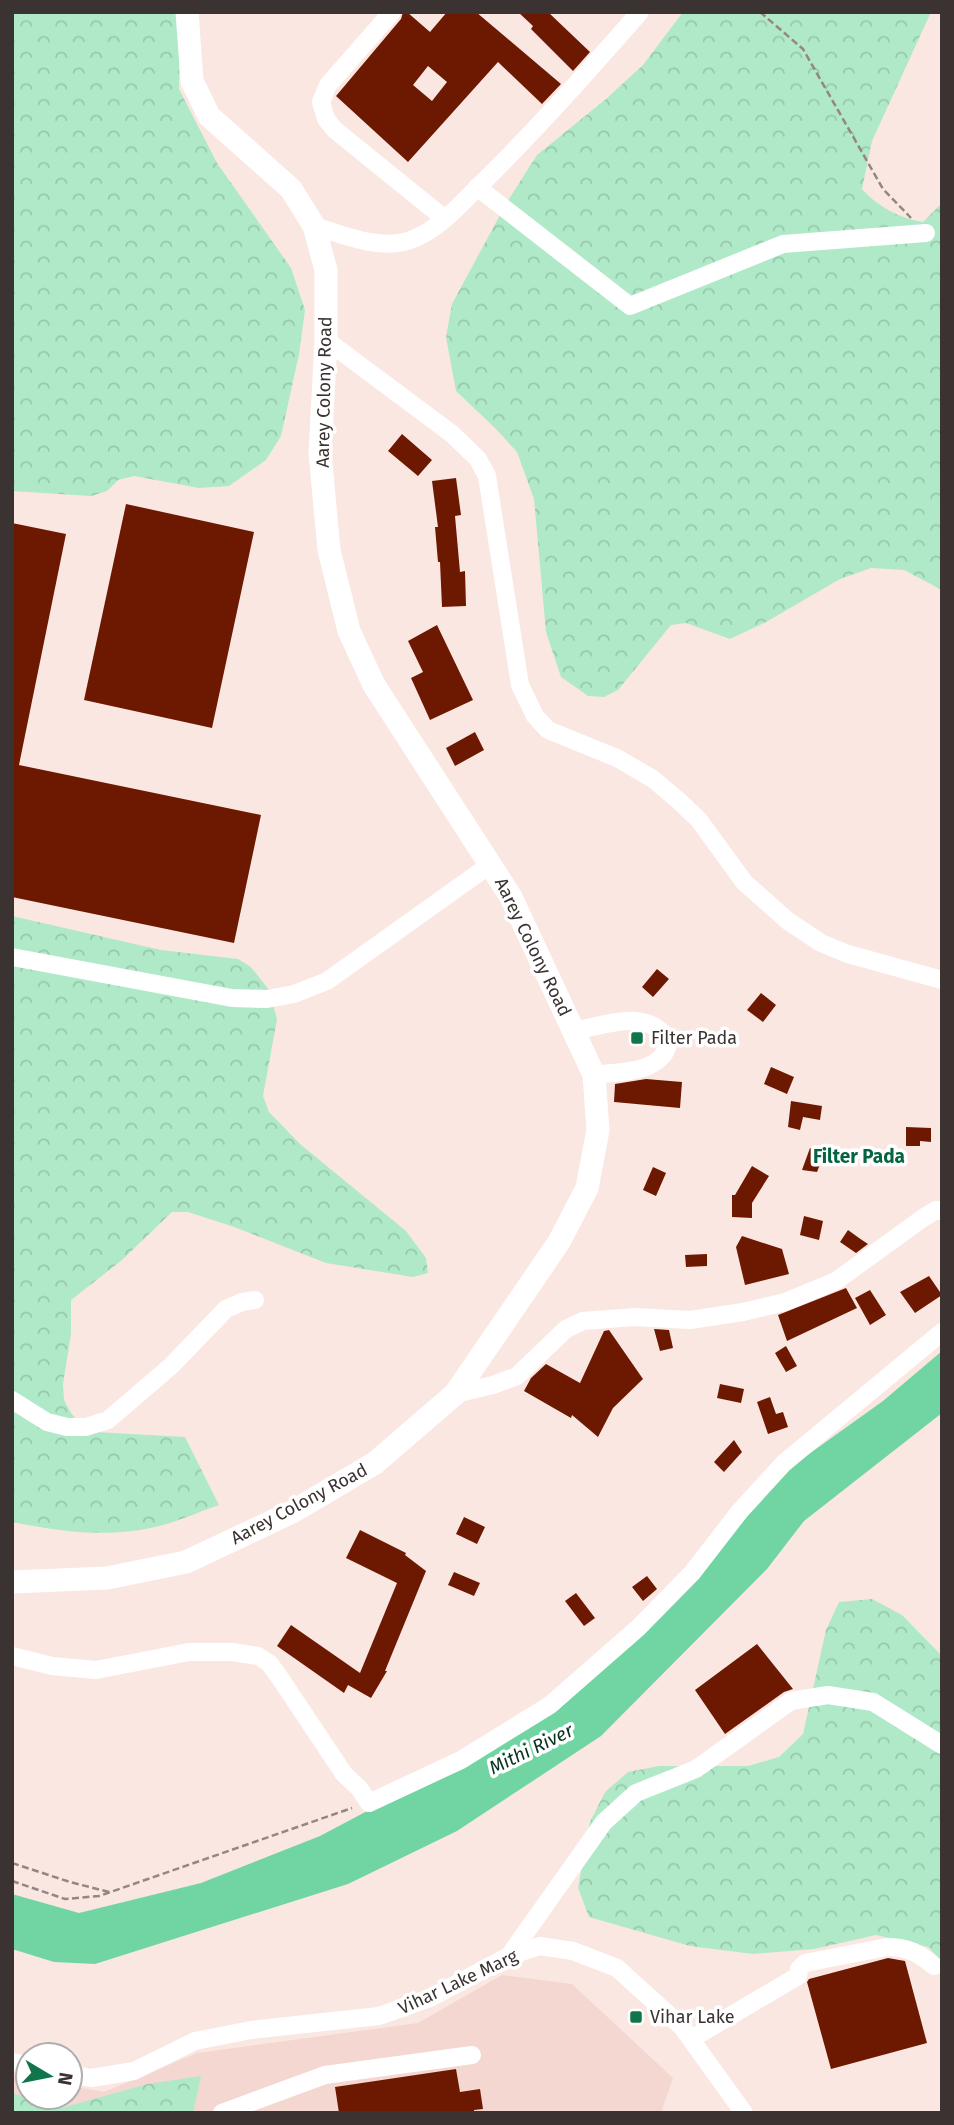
<svg xmlns="http://www.w3.org/2000/svg" width="954" height="2125" font-family="'Fira Sans',sans-serif">
  <style>
    .built { fill: #f3d7d0 }
    .forest { fill: url(#forest-crowns) }
    .water { fill: #70d5a2 }
    .building { fill: #6d1902; fill-rule: evenodd }
    .lines { fill: none; stroke-linecap: round; stroke-linejoin: round }
    .path { stroke: #948783; stroke-width: 2.5; stroke-dasharray: 7 3.5; stroke-linecap: butt }
    .minor { stroke: #fff; stroke-width: 18 }
    .major { stroke: #fff; stroke-width: 23 }
    .poi-dot { fill: #11754c; stroke: #fff; stroke-width: 2.5 }
    .labels { text-anchor: middle; dominant-baseline: central; stroke-width: 7; stroke-linejoin: round; paint-order: stroke }
    .street-label { font-size: 18px; fill: #3a3331; stroke: #fff }
    .poi-label { font-size: 18px; fill: #3a3331; stroke: #fff; text-anchor: start }
    .neighbourhood-label { font-size: 19px; font-weight: bold; fill: #066541; stroke: #fff }
    .water-label { font-size: 19px; font-style: italic; fill: #05331f; stroke: #fff }
  </style>
  <defs>
    <pattern id="forest-crowns" width="20" height="18" patternUnits="userSpaceOnUse" patternTransform="scale(1.75)"><rect width="20" height="18" fill="#afe9c8"/><path d="M2 6a3 3 0 1 1 6 0M12 15a3 3 0 1 1 6 0" fill="none" stroke="#97c8ac"/></pattern>
  </defs>
  <rect width="100%" height="100%" fill="#fbe7e2"/>
  <path class="built" d="M 502,1975 L 572,1984 L 673,2078 L 661,2113 L 12,2113 L 12,2077 L 28,2080 L 28,2097 L 70,2097 L 70,2086 L 104,2092 L 197,2053 L 418,2023 Z"/>
  <path class="forest" d="M 12,12 L 180,12 L 179,89 L 217,163 L 291,268 L 305,310 L 299,354 L 281,436 L 266,460 L 229,486 L 199,488 L 134,476 L 118,480 L 107,491 L 91,496 L 12,491 Z
    M 683,12 L 931,12 L 872,141 L 862,189 C 878,207 899,218 923,222 L 942,203 L 942,590 L 904,570 L 871,568 L 840,579 L 766,622 L 730,639 L 686,623 L 671,625 L 618,690 L 604,697 L 588,696 L 561,677 L 546,632 L 534,499 L 517,452 L 495,428 L 456,391 L 446,337 L 452,304 L 507,202 L 537,155 L 606,99 L 643,65 Z
    M 12,916 L 161,950 L 238,959 L 251,967 L 269,990 L 277,1019 L 263,1096 L 269,1112 L 300,1144 L 406,1231 L 426,1258 L 428,1273 L 413,1277 L 326,1263 L 234,1227 L 188,1212 L 172,1212 L 122,1260 L 71,1300 L 71,1334 L 63,1384 L 64,1400 L 71,1413 L 81,1425 L 95,1432 L 185,1437 L 219,1505 C 200,1511 182,1520 163,1525 C 112,1539 62,1532 12,1522 Z
    M 872,1599 L 902,1615 L 942,1656 L 942,1961 L 928,1947 L 876,1935 L 814,1949 L 753,1954 L 690,1946 L 589,1917 L 578,1888 L 590,1822 L 605,1792 L 628,1772 L 659,1766 L 748,1766 L 779,1757 L 803,1734 L 826,1630 L 839,1602 Z
    M 201,2076 L 193,2113 L 12,2113 L 12,2093 L 61,2108 L 148,2084 Z"/>
  <path class="water" d="M 942,1351 L 942,1413 L 804,1521 L 767,1569 L 601,1736 L 457,1831 L 348,1884 L 95,1964 L 54,1962 L 12,1949 L 12,1894 L 79,1913 L 201,1883 L 320,1836 L 558,1710 L 703,1568 L 788,1469 L 883,1401 Z"/>
  <path class="building" d="M 403,12 L 407,12 L 430,32 L 447,12 L 476,12 L 561,84 L 542,104 L 498,62 L 408,162 L 336,96 L 401,19 ZM 428,66 L 447,82 L 432,101 L 413,85 Z
    M 518,12 L 548,12 L 590,52 L 573,71 L 531,29 L 533,26 Z
    M 402,434 L 432,460 L 418,476 L 388,451 Z
    M 456,478 L 461,515 L 455,516 L 460,572 L 465,571 L 466,606 L 442,607 L 440,562 L 438,562 L 435,527 L 438,527 L 432,481 Z
    M 126,504 L 254,532 L 212,728 L 84,700 Z
    M 12,523 L 66,534 L 19,765 L 261,815 L 234,943 L 12,897 Z
    M 437,625 L 473,700 L 430,720 L 411,678 L 423,672 L 408,641 Z
    M 475,732 L 484,750 L 455,766 L 446,748 Z
    M 657,969 L 669,979 L 653,997 L 642,987 Z
    M 761,993 L 776,1005 L 763,1022 L 747,1010 Z
    M 771,1067 L 794,1077 L 787,1094 L 764,1084 Z
    M 646,1079 L 682,1082 L 680,1108 L 614,1102 L 615,1084 Z
    M 791,1101 L 822,1106 L 820,1120 L 803,1117 L 800,1130 L 788,1127 Z
    M 906,1127 L 931,1128 L 931,1142 L 920,1141 L 920,1146 L 906,1146 Z
    M 810,1148 L 824,1154 L 817,1172 L 802,1170 Z
    M 752,1166 L 769,1176 L 752,1203 L 752,1218 L 732,1217 L 732,1195 L 735,1195 Z
    M 653,1167 L 666,1173 L 656,1196 L 643,1190 Z
    M 804,1216 L 823,1221 L 819,1240 L 800,1235 Z
    M 848,1230 L 859,1238 L 868,1244 L 856,1253 L 840,1242 Z
    M 742,1236 L 782,1249 L 789,1274 L 745,1285 L 736,1247 Z
    M 707,1254 L 707,1266 L 686,1267 L 685,1255 Z
    M 929,1276 L 942,1295 L 915,1313 L 900,1292 Z
    M 846,1288 L 857,1308 L 787,1341 L 778,1315 Z
    M 870,1290 L 886,1315 L 870,1325 L 855,1298 Z
    M 654,1329 L 669,1330 L 673,1348 L 660,1351 Z
    M 609,1330 L 643,1379 L 613,1408 L 598,1437 L 572,1415 L 571,1418 L 524,1391 L 531,1378 L 546,1364 L 580,1383 L 604,1331 Z
    M 786,1346 L 797,1366 L 786,1372 L 775,1353 Z
    M 720,1384 L 744,1389 L 741,1403 L 717,1398 Z
    M 770,1397 L 776,1414 L 783,1412 L 788,1427 L 768,1434 L 757,1402 Z
    M 734,1440 L 742,1452 L 724,1472 L 714,1462 Z
    M 464,1517 L 485,1527 L 477,1544 L 456,1534 Z
    M 360,1530 L 406,1553 L 405,1555 L 426,1571 L 385,1671 L 387,1671 L 371,1698 L 348,1685 L 344,1693 L 277,1646 L 291,1625 L 360,1673 L 397,1583 L 346,1558 Z
    M 454,1572 L 480,1583 L 474,1596 L 448,1585 Z
    M 647,1576 L 657,1589 L 643,1601 L 632,1587 Z
    M 576,1593 L 595,1618 L 584,1626 L 565,1601 Z
    M 757,1644 L 793,1689 L 784,1692 L 725,1734 L 695,1690 Z
    M 888,1958 L 905,1961 L 927,2043 L 831,2069 L 807,1982 L 809,1979 Z
    M 456,2069 L 460,2092 L 480,2089 L 483,2109 L 474,2110 L 474,2113 L 339,2113 L 335,2087 Z"/>
  <g class="lines">
    <path class="path" d="M 760,12 L 803,49 L 883,189 L 911,218
      M 12,1863 L 70,1882 L 109,1892
      M 12,1881 L 65,1899 L 99,1896 L 352,1808"/>
    <path class="minor" d="M 392,12 L 328,85 L 321,102 L 326,119 L 335,130 L 445,219
      M 477,187 L 630,306 L 783,244 L 926,233
      M 314,226 C 344,235 378,250 408,241 C 439,231 461,203 483,182 C 538,128 589,70 640,12
      M 326,340 L 452,434 L 478,459 L 487,476 L 520,685 L 535,716 L 548,730 L 617,758 L 653,779 L 679,801 L 699,820 L 744,882 L 788,921 L 821,943 L 848,954 L 942,980
      M 12,957 L 232,998 L 267,999 L 294,994 L 327,981 L 491,864
      M 573,1031 C 607,1025 648,1007 669,1041 C 663,1074 622,1071 594,1075
      M 455,1394 L 493,1385 L 517,1376 L 566,1329 L 583,1321 L 635,1317 L 690,1320 L 743,1312 L 785,1302 L 836,1281 L 923,1218 L 936,1210 L 942,1211
      M 12,1400 L 47,1422 L 67,1427 L 86,1427 L 108,1420 L 171,1366 L 226,1309 L 242,1302 L 255,1300
      M 12,1656 L 52,1666 L 96,1670 L 189,1652 L 232,1652 L 258,1656 L 269,1663 L 278,1675 L 344,1774 L 359,1788 L 369,1803 L 461,1760 L 550,1705 L 638,1628 L 692,1573 L 740,1511 L 784,1463 L 942,1332
      M 509,1956 L 604,1822 L 636,1793 L 696,1769 L 791,1701 L 828,1695 L 873,1702 L 942,1745
      M 691,2039 L 798,1976 L 799,1969 L 805,1963 L 887,1947 C 908,1947 919,1953 934,1966
      M 12,2062 L 28,2065
      M 70,2074 L 91,2078 L 134,2071 L 195,2041 L 251,2030 L 379,2016 L 430,1998 L 509,1956 L 540,1946 L 573,1951 L 617,1968 L 682,2027 L 744,2113
      M 222,2113 L 325,2075 L 472,2055"/>
    <path class="major" d="M 12,1582 L 107,1578 L 186,1562 L 292,1512 L 375,1463 L 455,1394 L 559,1242 L 587,1188 L 598,1130 L 594,1075 L 511,897 L 374,685 L 349,631 L 329,550 L 320,453 L 326,340 L 326,270 L 314,226 L 291,189 L 209,116 L 192,81 L 187,12"/>
  </g>
  <g class="poi-dot">
    <rect x="630" y="1031" width="14" height="14" rx="3.5"/>
    <rect x="629" y="2010" width="14" height="14" rx="3.5"/>
  </g>
  <g class="labels">
    <g class="street-label">
      <text transform="translate(324 392) rotate(-89)">Aarey Colony Road</text>
      <text transform="translate(533 947) rotate(64)">Aarey Colony Road</text>
      <text transform="translate(299 1504) rotate(-28)">Aarey Colony Road</text>
      <text transform="translate(458 1982) rotate(-25)">Vihar Lake Marg</text>
    </g>
    <g class="poi-label">
      <text x="651" y="1038">Filter Pada</text>
      <text x="650" y="2017">Vihar Lake</text>
    </g>
    <g class="neighbourhood-label">
      <text x="859" y="1156">Filter Pada</text>
    </g>
    <g class="water-label">
      <text transform="translate(531 1749) rotate(-26)">Mithi River</text>
    </g>
  </g>
  <rect width="954" height="2125" fill="none" stroke="#3a3331" stroke-width="28"/>
  <g transform="translate(49 2076) rotate(100)"><circle r="33" fill="#ffffff" stroke="#b0adad" stroke-width="2"/>
  <path d="M0-5L12 26L0 18L-12 26Z" fill="#11754c"/>
  <text y="-10" font-size="19" font-weight="bold" text-anchor="middle" fill="#3a3331">N</text>
  </g>
</svg>
